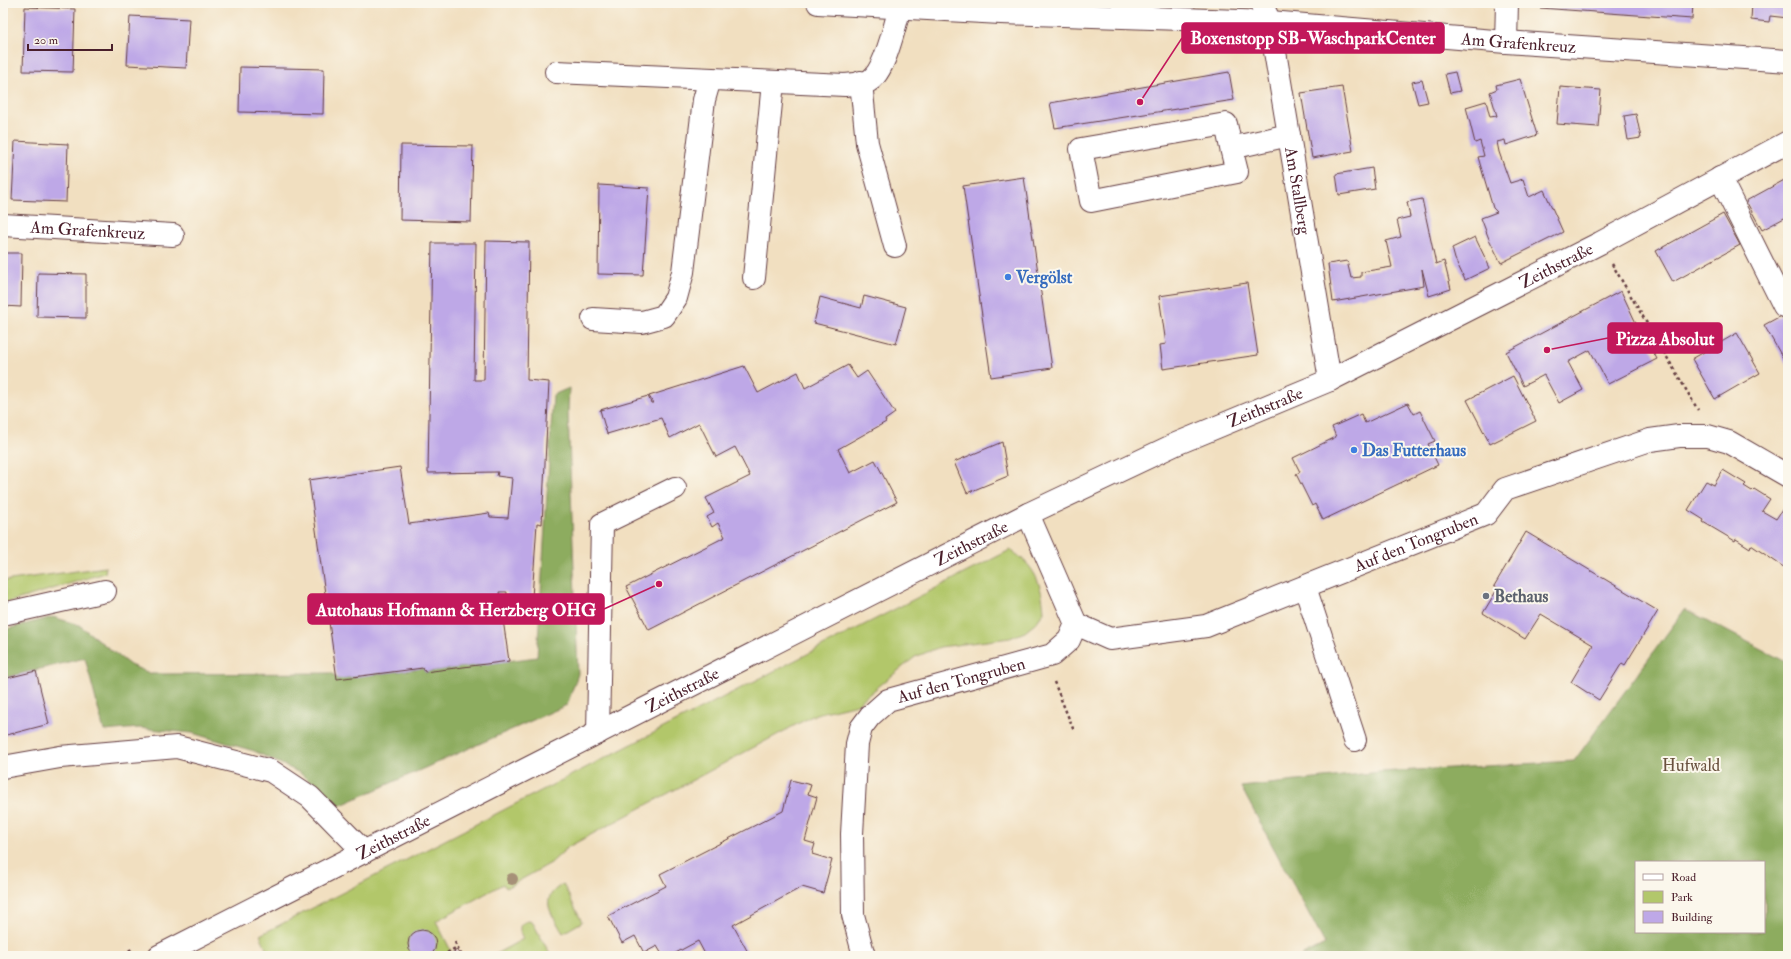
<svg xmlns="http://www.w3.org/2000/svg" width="1791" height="959" font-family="'IM FELL Double Pica',serif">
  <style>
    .green { fill: #b2c76b; stroke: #7e734b }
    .forest { fill: #8dac5f; stroke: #6c6645; fill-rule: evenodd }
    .building { fill: #bea8e7 }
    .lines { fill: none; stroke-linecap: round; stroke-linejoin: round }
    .minor-casing { stroke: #633c41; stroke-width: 24 }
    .path { stroke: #633c41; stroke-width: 2.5; stroke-dasharray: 3 3; stroke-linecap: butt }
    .minor { stroke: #fff; stroke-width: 22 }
    .tree { fill: #a69178 }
    .shop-dot { fill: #3f7fe0; stroke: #fbf7ec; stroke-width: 1.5 }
    .worship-dot { fill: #6b7280; stroke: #fbf7ec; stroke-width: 1.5 }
    .labels { text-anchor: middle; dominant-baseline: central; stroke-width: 4; stroke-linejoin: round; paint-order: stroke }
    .street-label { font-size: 17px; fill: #4a1f2b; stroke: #fbf7ec }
    .shop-label { font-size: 17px; font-weight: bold; fill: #366cbe; stroke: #fbf7ec; text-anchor: start }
    .worship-label { font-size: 17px; font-weight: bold; fill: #5b616d; stroke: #fbf7ec; text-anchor: start }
    .park-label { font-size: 17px; fill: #69513e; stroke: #fbf7ec }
    .leader { fill: none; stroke: #c2185b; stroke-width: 1.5 }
    .callout-dot { fill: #c2185b; stroke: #fbf7ec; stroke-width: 1.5 }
    .callout { fill: #c2185b; stroke: #c2185b; stroke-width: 1.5 }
    .callout-label { font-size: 18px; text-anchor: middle; font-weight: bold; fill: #fff }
  </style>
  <rect width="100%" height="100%" fill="#fbf7ec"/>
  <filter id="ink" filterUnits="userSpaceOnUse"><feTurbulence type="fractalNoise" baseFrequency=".025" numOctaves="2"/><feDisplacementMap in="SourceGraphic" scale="8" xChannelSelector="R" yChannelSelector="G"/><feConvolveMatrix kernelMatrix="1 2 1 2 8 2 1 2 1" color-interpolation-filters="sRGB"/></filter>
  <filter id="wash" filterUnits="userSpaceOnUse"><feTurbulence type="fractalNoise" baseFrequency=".012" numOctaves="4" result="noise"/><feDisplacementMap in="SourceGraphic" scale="16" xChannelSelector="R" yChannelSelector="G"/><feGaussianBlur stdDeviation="0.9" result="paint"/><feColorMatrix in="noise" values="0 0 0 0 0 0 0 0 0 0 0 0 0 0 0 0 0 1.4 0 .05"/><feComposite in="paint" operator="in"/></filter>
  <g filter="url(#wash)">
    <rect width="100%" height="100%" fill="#f1dfc0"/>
    <path class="green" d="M 1010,550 C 1035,565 1042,584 1044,612 L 1036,623 L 1025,632 L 1010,638 L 940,647 L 915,657 L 857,704 L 816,714 L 568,847 L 551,863 L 506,888 L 503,884 L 436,921 L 451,951 L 442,956 L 270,956 L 260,935 Z
      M 106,567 L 105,573 L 3,604 L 3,581 Z
      M 563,884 L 582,922 L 563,933 C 552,914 537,899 563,884 Z
      M 529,921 L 533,923 L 551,956 L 534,956 L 533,954 L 529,956 L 492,956 L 523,939 C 519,930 517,923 529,921 Z"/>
    <path class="forest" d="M 569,388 L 568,412 L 578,674 L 567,705 L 339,806 L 300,773 L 254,751 L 192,733 L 139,728 L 104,731 L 85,658 L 3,678 L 3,630 L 53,617 L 79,625 L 130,665 L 152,674 L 332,673 L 337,679 L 423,668 L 425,672 L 537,657 L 553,395 Z
      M 1685,609 L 1788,663 L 1788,956 L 1301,956 L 1325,944 L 1241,787 L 1380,772 L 1574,761 ZM 1636,862 L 1764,862 L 1764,932 L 1636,932 Z"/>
    <g id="blocks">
      <path class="building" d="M 1540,3 L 1693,3 L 1692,19 L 1540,8 Z
        M 1752,3 L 1788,3 L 1788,18 L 1770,16 L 1769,22 L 1751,20 Z
        M 25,7 L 75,9 L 73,72 L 23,71 Z
        M 130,16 L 189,19 L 186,68 L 127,65 Z
        M 240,67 L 324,69 L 323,114 L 239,112 Z
        M 1229,72 L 1234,100 L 1055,128 L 1050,103 Z
        M 1455,72 L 1460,91 L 1450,93 L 1445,74 Z
        M 1520,79 L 1537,135 L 1506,145 L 1505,140 L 1497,142 L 1499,152 L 1510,183 L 1523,179 L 1529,197 L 1544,190 L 1563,232 L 1501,263 L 1489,239 L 1481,218 L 1497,212 L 1493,208 L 1478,157 L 1484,156 L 1480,141 L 1475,143 L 1466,107 L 1486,101 L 1490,117 L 1497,116 L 1490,92 L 1497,89 L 1496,85 Z
        M 1422,80 L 1428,102 L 1418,104 L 1412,82 Z
        M 1342,87 L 1353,151 L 1312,158 L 1301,93 Z
        M 1560,87 L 1601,90 L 1598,127 L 1557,124 Z
        M 1636,114 L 1641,138 L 1628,140 L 1624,116 Z
        M 15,141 L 68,144 L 66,202 L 12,200 Z
        M 401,145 L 473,146 L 471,222 L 400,220 Z
        M 1372,168 L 1375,189 L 1339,195 L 1336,174 Z
        M 1024,177 L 1052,368 L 991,377 L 963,186 Z
        M 1788,178 L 1788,216 L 1762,230 L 1746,201 Z
        M 599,185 L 649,188 L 643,275 L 598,274 Z
        M 1422,199 L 1436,264 L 1444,261 L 1451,289 L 1429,296 L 1422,269 L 1424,286 L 1333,302 L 1328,264 L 1347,261 L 1351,278 L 1361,277 L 1361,272 L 1392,267 L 1386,241 L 1401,237 L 1397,220 L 1410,217 L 1407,202 Z
        M 1723,214 L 1740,245 L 1673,282 L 1656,251 Z
        M 1475,237 L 1490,268 L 1465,280 L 1455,259 L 1452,248 Z
        M 486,241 L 529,242 L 527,380 L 549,382 L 542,524 L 537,523 L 531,613 L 506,611 L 507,592 L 499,592 L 509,661 L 425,672 L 423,668 L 337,679 L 309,480 L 400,467 L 409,524 L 489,513 L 490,517 L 508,518 L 512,478 L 497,476 L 498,472 L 428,473 L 432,243 L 476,243 L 474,380 L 484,380 Z
        M 3,253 L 22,253 L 21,307 L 3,306 Z
        M 38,273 L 86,274 L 86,318 L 37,317 Z
        M 1247,283 L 1258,355 L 1163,369 L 1160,345 L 1166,344 L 1159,296 Z
        M 1621,291 L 1643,338 L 1645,337 L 1657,359 L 1608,384 L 1590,350 L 1568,362 L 1583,390 L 1559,403 L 1544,375 L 1523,386 L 1506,352 Z
        M 864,296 L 906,307 L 896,344 L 814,323 L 820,297 L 861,308 Z
        M 1788,312 L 1788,367 L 1764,325 Z
        M 1737,333 L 1760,373 L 1715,399 L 1692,359 Z
        M 848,365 L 857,378 L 867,371 L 895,413 L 885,420 L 886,422 L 838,449 L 850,473 L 875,460 L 897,502 L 649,630 L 626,587 L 725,537 L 718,523 L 712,527 L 707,517 L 714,513 L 706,498 L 750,476 L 735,447 L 716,457 L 699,423 L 670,438 L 661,418 L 607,434 L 600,410 L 648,396 L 651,403 L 653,403 L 649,396 L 744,366 L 758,393 L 798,372 L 805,388 Z
        M 1513,376 L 1536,421 L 1490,444 L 1467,400 Z
        M 1408,403 L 1414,414 L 1420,411 L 1435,441 L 1428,444 L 1438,465 L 1323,520 L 1315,504 L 1312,506 L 1296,474 L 1300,472 L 1293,458 L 1336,437 L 1332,427 L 1361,414 L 1365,423 Z
        M 1002,442 L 1008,476 L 967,493 L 954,462 Z
        M 1723,470 L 1746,484 L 1744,486 L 1752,491 L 1754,489 L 1770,499 L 1762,511 L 1776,519 L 1786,504 L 1788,506 L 1788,570 L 1751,545 L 1750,548 L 1736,539 L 1735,541 L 1703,522 L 1704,520 L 1688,510 L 1706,481 L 1714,485 Z
        M 1526,532 L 1658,611 L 1625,665 L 1622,663 L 1599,700 L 1571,682 L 1593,645 L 1541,614 L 1525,639 L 1483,613 L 1498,588 L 1494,586 Z
        M 36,671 L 49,724 L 3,736 L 3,679 Z
        M 791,780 L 811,785 L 808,794 L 817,797 L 805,841 L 815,844 L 812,854 L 832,860 L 823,893 L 802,887 L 733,925 L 750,956 L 706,956 L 698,941 L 670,956 L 663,956 L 657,946 L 644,953 L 635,936 L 622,943 L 608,916 L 666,886 L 660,874 L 783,811 Z
        M408 944a14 14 0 1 1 28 0a14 14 0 1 1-28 0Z
        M 457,950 L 460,956 L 447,956 Z"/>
    </g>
  </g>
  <g filter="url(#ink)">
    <use href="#blocks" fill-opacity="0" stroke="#633c41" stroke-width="1"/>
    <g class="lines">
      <defs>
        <g id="minor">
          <path id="s1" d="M 818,3 L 1001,13 L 1270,22 L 1506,42 L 1788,61"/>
          <path id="s2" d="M 1261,3 L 1270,22 L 1330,380"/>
          <path d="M 1506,42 L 1507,3"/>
          <path d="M 556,72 L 845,85 C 852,84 864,84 869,81 C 885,72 895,25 900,7"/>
          <path d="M 861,82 L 867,143 L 895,246"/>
          <path d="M 1231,148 L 1226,124 L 1081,149 L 1091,201 L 1237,172 L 1231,148 L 1289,135"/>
          <path d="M 1720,178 L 1784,306"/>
          <path id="s3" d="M 3,225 L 173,235"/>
          <path d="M 754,278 L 773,82"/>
          <path d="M 593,319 L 642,322 L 664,316 L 676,298 L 683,272 L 704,100 L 710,79"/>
          <path d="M 1305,587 L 1355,740"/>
          <path d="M 3,614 L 105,591"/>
          <path id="s4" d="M 1076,624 L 1110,639 L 1206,626 L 1486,514 L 1505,489 L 1650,440 L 1679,436 L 1708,436 L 1729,442 L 1788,476"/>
          <path d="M 598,733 L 602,524 L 675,488"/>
          <path d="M 3,767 L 60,757 L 177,747 L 271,771 L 310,797 L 364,852"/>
          <path id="s5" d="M 159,956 L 1028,514 L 1176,444 L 1330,380 L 1600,243 L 1788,142"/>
          <path id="s6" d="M 864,956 L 853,915 L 852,834 L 857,744 L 861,728 L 870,716 L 888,700 L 1052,655 L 1069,640 L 1076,624 L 1028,514"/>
        </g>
      </defs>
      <use href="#minor" class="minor-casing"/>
      <path class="path" d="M 1612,264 L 1698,410
        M 1054,682 L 1074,731
        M 455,942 L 457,947
        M 118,956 L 134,948
        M 442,956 L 457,947 L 462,956"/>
      <use href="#minor" class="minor"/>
    </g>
    <circle class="tree" cx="512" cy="879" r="6"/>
  </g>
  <g class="shop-dot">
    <circle cx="1008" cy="277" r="4"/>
    <circle cx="1354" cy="450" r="4"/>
  </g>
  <circle class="worship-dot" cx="1486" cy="596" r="4"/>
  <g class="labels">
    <g class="street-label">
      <text stroke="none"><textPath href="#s1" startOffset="702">Am Grafenkreuz</textPath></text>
      <text stroke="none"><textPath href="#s2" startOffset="192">Am Stallberg</textPath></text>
      <text stroke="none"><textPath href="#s3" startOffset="85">Am Grafenkreuz</textPath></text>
      <text stroke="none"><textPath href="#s5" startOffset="1559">Zeithstraße</textPath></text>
      <text stroke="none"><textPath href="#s5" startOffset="1235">Zeithstraße</textPath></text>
      <text stroke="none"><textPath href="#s4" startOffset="360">Auf den Tongruben</textPath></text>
      <text stroke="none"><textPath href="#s5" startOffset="911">Zeithstraße</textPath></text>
      <text stroke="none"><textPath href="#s6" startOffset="345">Auf den Tongruben</textPath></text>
      <text stroke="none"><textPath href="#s5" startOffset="587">Zeithstraße</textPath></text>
      <text stroke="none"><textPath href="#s5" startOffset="263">Zeithstraße</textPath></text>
    </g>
    <g class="shop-label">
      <text x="1016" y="277">Vergölst</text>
      <text x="1362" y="450">Das Futterhaus</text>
    </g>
    <g class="worship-label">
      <text x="1494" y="596">Bethaus</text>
    </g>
    <g class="park-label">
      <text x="1691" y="765">Hufwald</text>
    </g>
  </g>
  <path class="leader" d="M1140 102L1182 38M1547 350L1608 338M659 584L604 609"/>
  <g class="callout-dot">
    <circle cx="1140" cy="102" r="4"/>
    <circle cx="1547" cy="350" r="4"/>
    <circle cx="659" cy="584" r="4"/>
  </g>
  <g class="callout">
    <rect x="1182" y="23" width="262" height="30" rx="4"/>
    <rect x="1608" y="323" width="114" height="30" rx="4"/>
    <rect x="308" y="594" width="296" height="30" rx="4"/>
  </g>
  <g class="callout-label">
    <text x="1313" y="44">Boxenstopp SB-WaschparkCenter</text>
    <text x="1665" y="345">Pizza Absolut</text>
    <text x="456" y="616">Autohaus Hofmann &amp; Herzberg OHG</text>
  </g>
  <rect width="1791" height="959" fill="none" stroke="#fbf7ec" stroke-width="16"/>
  <rect x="1635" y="861" width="130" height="72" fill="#fbf7ec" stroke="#b4a19f"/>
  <rect x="1643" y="874" width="20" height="6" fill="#ffffff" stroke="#b4a19f"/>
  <text x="1671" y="881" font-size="12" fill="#4a1f2b">Road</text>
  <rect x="1643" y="891" width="20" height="12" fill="#b2c76b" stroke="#b4a19f"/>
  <text x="1671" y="901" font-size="12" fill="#4a1f2b">Park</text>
  <rect x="1643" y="911" width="20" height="12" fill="#bea8e7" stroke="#b4a19f"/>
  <text x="1671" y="921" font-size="12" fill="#4a1f2b">Building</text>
  <path d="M28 44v6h84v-6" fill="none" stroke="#4a1f2b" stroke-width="2"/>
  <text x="34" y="44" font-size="12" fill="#4a1f2b" stroke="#fbf7ec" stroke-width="3" paint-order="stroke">20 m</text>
</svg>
